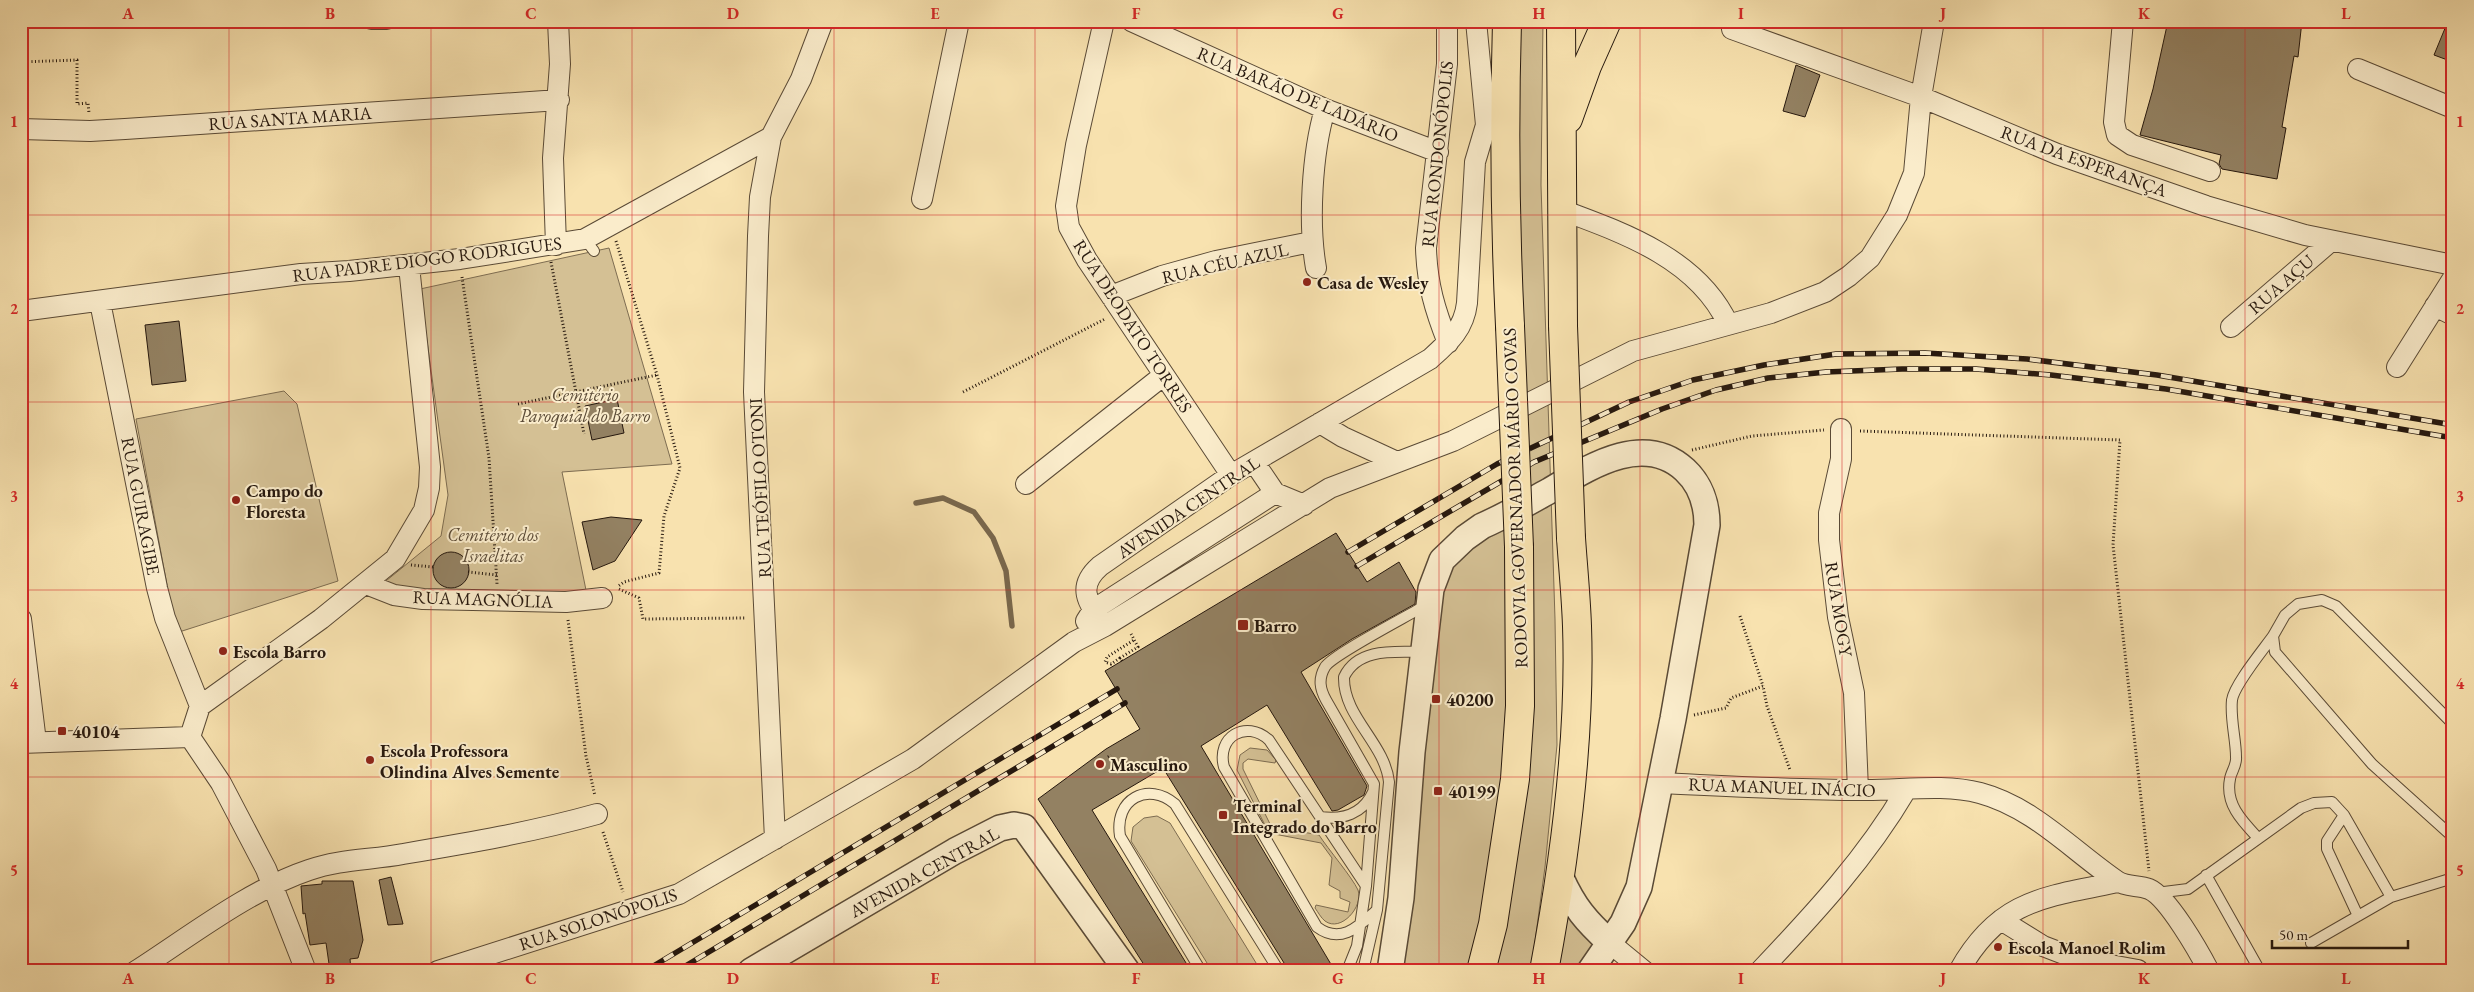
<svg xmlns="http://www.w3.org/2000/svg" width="2474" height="992" font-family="'EB Garamond',serif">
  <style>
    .green { fill: #d4c094; stroke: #7d6c51 }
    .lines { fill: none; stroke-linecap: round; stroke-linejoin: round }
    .stream { stroke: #79684e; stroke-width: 5.5 }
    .building { fill: #938162; stroke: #26180e }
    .service-casing { stroke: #5a4a36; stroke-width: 12 }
    .pedestrian-casing { stroke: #5a4a36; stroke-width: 18 }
    .minor-casing { stroke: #5a4a36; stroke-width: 22 }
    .tertiary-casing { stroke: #5a4a36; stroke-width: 28 }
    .trunk-casing { stroke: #26180e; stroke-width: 30 }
    .path { stroke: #26180e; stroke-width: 3; stroke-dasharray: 1 2.5; stroke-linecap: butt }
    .service { stroke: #faeccb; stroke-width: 10 }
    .pedestrian { stroke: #faeccb; stroke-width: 15 }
    .minor { stroke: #faeccb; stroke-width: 20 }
    .tertiary { stroke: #faeccb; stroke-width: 25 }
    .trunk { stroke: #f8e2af; stroke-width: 28 }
    .rail-casing { stroke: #26180e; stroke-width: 5.5 }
    .rail { stroke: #faeccb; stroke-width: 4; stroke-dasharray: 11; stroke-linecap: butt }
    .trunk-bridge-casing { stroke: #26180e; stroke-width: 30; stroke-linecap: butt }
    .trunk-bridge { stroke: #f8e2af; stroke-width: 28 }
    .grid { fill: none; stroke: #d62828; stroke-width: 1; stroke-opacity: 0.55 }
    .poi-dot { fill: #8f2418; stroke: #faeccb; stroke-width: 2 }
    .labels { text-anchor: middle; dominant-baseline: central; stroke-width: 4; stroke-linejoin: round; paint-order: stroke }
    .street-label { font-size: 18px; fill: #26180e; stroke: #faeccb }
    .poi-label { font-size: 18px; font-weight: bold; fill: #26180e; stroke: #faeccb; text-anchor: start }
    .park-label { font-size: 18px; font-style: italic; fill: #5a4a36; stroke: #faeccb }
    .neatline { fill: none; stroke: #d62828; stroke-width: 2 }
    .grid-label { font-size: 16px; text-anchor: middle; font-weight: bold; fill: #d62828 }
  </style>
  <rect width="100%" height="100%" fill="#f8e2af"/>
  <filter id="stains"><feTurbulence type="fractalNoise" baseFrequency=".004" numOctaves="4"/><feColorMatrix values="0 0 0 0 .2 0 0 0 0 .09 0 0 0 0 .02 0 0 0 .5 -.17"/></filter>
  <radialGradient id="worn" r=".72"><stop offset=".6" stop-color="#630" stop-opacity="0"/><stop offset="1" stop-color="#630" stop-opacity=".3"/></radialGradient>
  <path class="green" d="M 1517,21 L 1543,21 L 1541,185 L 1555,619 L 1557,745 L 1545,867 L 1531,971 L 1489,971 L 1516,826 L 1513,196 Z
    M 609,248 L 672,464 L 562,472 L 587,595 L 451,598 L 381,585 L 441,536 L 448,495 L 420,289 Z
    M 284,391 L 297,404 L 338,581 L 176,633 L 136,419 Z
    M 1510,513 L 1520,650 L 1474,971 L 1398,971 L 1419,727 L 1445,571 Z
    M 1250,748 L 1267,750 L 1276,760 L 1275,763 L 1248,759 L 1243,763 L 1243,769 L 1271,826 L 1319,835 C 1328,849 1352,877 1358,890 C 1364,906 1341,933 1325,921 C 1321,918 1318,912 1315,908 L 1316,905 L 1348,912 L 1350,902 L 1340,898 L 1340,891 L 1329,885 L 1332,858 L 1321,843 L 1269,833 L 1237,770 L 1240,755 Z
    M 1157,816 L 1170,823 L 1261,971 L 1212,971 L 1131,841 L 1133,827 L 1144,818 Z
    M 1568,904 L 1603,928 L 1583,971 L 1556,971 Z"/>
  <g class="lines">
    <path class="stream" d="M 916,503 L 943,498 L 974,512 L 993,538 L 1006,571 L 1012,626"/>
  </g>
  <path class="building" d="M 2168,21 L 2302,21 L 2298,57 L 2294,56 L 2282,127 L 2286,128 L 2277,179 L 2222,169 L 2219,164 L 2221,155 L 2140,135 L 2153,89 Z
    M 2448,21 L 2453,21 L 2453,62 L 2434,55 Z
    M 1796,65 L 1820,75 L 1805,117 L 1783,111 Z
    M 179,321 L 186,381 L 152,385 L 145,325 Z
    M 617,399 L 624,433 L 592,440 L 585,406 Z
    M 611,517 L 642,520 L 615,561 L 593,570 L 582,522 Z
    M 1336,533 L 1367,582 L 1399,562 L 1416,592 L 1415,604 L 1352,639 L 1301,672 L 1367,786 L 1364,795 L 1338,810 L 1332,811 L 1267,705 L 1201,746 L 1335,971 L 1289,971 L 1163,768 L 1092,810 L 1191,971 L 1148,971 L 1038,799 L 1106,749 L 1140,729 L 1105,671 Z
    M433 570a18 18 0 1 1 36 0a18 18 0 1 1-36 0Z
    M 391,877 L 403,924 L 388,925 L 379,880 Z
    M 322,881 L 353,881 L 363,940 L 358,958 L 350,959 L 351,971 L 330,971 L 326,943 L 310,945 L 305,913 L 303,914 L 301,886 L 322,884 Z"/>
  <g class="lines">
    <defs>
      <path id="service" d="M 585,239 L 594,251
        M 2453,724 L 2336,606 L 2322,600 L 2298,604 L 2285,615 L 2273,636 L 2275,652 L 2372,764 L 2453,837
        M 2344,815 L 2327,841 L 2327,849 L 2358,916
        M 1320,817 C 1342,820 1363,814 1373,792
        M 2258,838 C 2242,821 2225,804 2230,779 C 2231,772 2237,765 2236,757 C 2236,739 2230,719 2232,700 C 2234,685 2263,650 2273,636
        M 2206,875 L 2260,971
        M 1366,886 L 1269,740 C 1246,719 1216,737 1224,767 L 1317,927 C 1341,945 1359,926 1377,910
        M 2156,893 L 2188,889 L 2301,808 L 2314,803 L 2332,802 L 2344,815 L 2391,897 L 2311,943
        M 2391,897 L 2453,878
        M 1201,971 L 1120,836 C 1114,799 1148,781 1175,804 L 1279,971
        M 1347,971 L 1357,946 L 1366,886 L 1374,784 L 1326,700 C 1320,689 1318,679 1325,667 C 1332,655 1408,616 1426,605
        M 1363,971 L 1377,910 L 1389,782 C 1385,743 1343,717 1344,677 C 1358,647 1396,652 1423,652"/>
      <path id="pedestrian" d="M 371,21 L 387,21"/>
      <path id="minor" d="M 1104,21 L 1076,145 L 1066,206 L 1069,227 L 1087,260 L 1231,475
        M 1131,21 L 1325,109 L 1438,152
        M 1447,21 L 1447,64 L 1426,248 C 1427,284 1435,310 1448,343
        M 1731,21 L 1732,29 L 1921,97 L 2057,154 L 2206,206 L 2305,235 L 2453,265
        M 2123,21 L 2114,122 L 2117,135 L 2132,145 L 2210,171
        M 2358,69 L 2453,108
        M 21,129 L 90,131 L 125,129 L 559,100
        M 771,137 L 760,197 L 758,236 L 754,392 L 775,839
        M 922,199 L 959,21
        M 1562,210 C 1624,233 1698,259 1728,324
        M 556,245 L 553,158 L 560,64 L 558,21
        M 1316,268 C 1308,223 1312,153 1325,109
        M 1111,296 L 1162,276 L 1216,261 L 1311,242
        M 100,302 L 157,588 L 165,618 L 200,706
        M 2435,306 L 2453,315
        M 21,311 L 301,274 L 349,271 L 460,259 L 585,239 L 771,137 L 801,79 L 823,21
        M 2231,327 L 2331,241
        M 2397,367 L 2453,278
        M 1320,423 L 1343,437 L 1397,462
        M 1841,429 L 1841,459 L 1829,513 L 1829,540 L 1838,617 L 1854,693 L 1858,790
        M 1254,462 L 1275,493
        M 1026,484 L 1164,375
        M 366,584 L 394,595 L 423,599 L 566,602 L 602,598
        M 21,619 L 36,742
        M 1086,621 L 1093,610 L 1275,493 L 1304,505
        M 1105,626 C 1089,604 1075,588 1100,566 L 1231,475 L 1430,359 C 1449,342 1464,329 1467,303 L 1475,162 L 1486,125 L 1476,21
        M 190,737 L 200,706 L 321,619 L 395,559 L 424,510 L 429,488 L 430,467 L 409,266
        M 190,737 L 221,783 L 266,869 L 306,971
        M 21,743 L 190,737
        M 1659,783 C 1726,786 1793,790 1860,790 C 1899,791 1942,783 1980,793 C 2033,807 2073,851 2117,881 C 2126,887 2139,885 2149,889 C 2168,897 2199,952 2209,971
        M 2001,920 L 2043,946 L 2077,959 L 2138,970
        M 1610,943 L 1644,971
        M 136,971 C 189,937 249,890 309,870 C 340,859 372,860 403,854 C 468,843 533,832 597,814
        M 438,971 L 679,894 L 913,759 L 1074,642 L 1105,626 L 1330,488 L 1453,441 L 1633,351 L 1771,313 L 1825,292 L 1849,276 L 1870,258 L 1897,215 L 1914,173 L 1921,97 L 1934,21
        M 1760,971 C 1814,914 1866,858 1906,790
        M 1959,971 C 1999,899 2045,897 2118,882"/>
      <path id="tertiary" d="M 1561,878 C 1574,907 1586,921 1610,943
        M 751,971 L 955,851 L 1000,828 L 1014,825 L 1024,827 L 1127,971
        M 1390,971 L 1401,898 L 1412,752 L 1431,589 L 1442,560 L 1465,538 L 1482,526 C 1505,516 1527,503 1549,491 C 1588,468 1643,431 1685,470 C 1700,484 1707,504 1707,525 L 1673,719 L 1639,887 L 1623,923 L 1590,971"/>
      <path id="trunk" d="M 1507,21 C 1504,123 1505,224 1510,326
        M 1561,21 L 1563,326
        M 1568,119 L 1587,66 L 1607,21
        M 1481,971 L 1493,924 L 1515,779 L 1520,706 L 1519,547
        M 1544,971 C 1565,859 1581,740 1577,626 C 1576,597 1573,567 1571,538"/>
    </defs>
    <use href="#service" class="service-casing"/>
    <use href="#pedestrian" class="pedestrian-casing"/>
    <use href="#minor" class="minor-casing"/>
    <use href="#tertiary" class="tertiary-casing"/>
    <use href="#trunk" class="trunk-casing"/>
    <path class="path" d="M 21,62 L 77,60 L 77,104 L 88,103 L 89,113
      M 616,241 L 657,375 L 680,468 L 664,516 L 659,573 L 624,582 L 617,587
      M 551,262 L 584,434
      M 462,277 L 489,458 L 497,584
      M 963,392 L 1105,319
      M 518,404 L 657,375
      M 1860,431 L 2120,440 L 2113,545 L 2149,871
      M 1692,450 L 1752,436 L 1824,430
      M 411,565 L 433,567
      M 468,572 L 497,575
      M 619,589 L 639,598 L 643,619 L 746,618
      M 1740,616 L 1763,686
      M 568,620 L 586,756 L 595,796
      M 1120,658 L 1111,664 L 1105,662 L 1107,657 L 1134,640
      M 1122,661 L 1120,658 L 1138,647 L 1130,632
      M 1694,715 L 1726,708 L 1731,698 L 1763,686 L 1767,706 L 1790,770
      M 1108,757 L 1111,755
      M 603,832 L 623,892"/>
    <use href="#service" class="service"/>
    <use href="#pedestrian" class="pedestrian"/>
    <use href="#minor" class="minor"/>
    <use href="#tertiary" class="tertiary"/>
    <use href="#trunk" class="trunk"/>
    <defs>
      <path id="rail" d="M 1348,552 L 1497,464 L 1629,402 L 1693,380 L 1764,365 L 1836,354 L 1925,353 L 2027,359 L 2157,375 L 2453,425
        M 1357,566 L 1534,462 L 1662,409 L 1716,390 L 1768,378 L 1826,372 L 1902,369 L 1976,369 L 2051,375 L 2166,389 L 2453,438
        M 645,971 L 1117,689
        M 677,971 L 1125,703"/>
    </defs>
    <use href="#rail" class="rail-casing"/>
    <use href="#rail" class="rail"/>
    <defs>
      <path id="trunk-bridge" d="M 1510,326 L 1519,547
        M 1563,326 L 1571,538"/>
    </defs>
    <use href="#trunk-bridge" class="trunk-bridge-casing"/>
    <use href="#trunk-bridge" class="trunk-bridge"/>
  </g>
  <path class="grid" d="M 229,21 L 229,971M 431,21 L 431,971M 632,21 L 632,971M 834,21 L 834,971M 1035,21 L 1035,971M 1237,21 L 1237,971M 1439,21 L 1439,971M 1640,21 L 1640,971M 1842,21 L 1842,971M 2043,21 L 2043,971M 2245,21 L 2245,971M 21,215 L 2453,215M 21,402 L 2453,402M 21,590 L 2453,590M 21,777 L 2453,777"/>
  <g class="poi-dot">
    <circle cx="1307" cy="282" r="5"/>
    <circle cx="236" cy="500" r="5"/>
    <rect x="1237" y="619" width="12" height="12" rx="2.5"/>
    <circle cx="223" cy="651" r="5"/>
    <rect x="1431" y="694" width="10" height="10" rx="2.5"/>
    <rect x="57" y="726" width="10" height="10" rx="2.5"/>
    <circle cx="370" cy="760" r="5"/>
    <circle cx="1100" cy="764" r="5"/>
    <rect x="1433" y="786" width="10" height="10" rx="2.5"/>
    <rect x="1218" y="810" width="10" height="10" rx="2.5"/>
    <circle cx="1998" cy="947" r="5"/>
  </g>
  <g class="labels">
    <g class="street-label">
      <text transform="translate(1298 94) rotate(23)">RUA BARÃO DE LADÁRIO</text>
      <text transform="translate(290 118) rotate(-4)">RUA SANTA MARIA</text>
      <text transform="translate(1437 154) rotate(-84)">RUA RONDONÓPOLIS</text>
      <text transform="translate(2084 161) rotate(20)">RUA DA ESPERANÇA</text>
      <text transform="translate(427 259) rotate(-7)">RUA PADRE DIOGO RODRIGUES</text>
      <text transform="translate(1225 263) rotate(-13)">RUA CÉU AZUL</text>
      <text transform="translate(2281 284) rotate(-41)">RUA AÇU</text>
      <text transform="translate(1133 326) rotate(57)">RUA DEODATO TORRES</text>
      <text transform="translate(760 488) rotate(-93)">RUA TEÓFILO OTONI</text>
      <text transform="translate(1515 498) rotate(-92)">RODOVIA GOVERNADOR MÁRIO COVAS</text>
      <text transform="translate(141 506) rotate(79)">RUA GUIRAGIBE</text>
      <text transform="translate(1188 507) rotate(-34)">AVENIDA CENTRAL</text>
      <text transform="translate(483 599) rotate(2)">RUA MAGNÓLIA</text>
      <text transform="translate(1839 609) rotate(81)">RUA MOGY</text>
      <text transform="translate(1782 787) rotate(2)">RUA MANUEL INÁCIO</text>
      <text transform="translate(924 872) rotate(-29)">AVENIDA CENTRAL</text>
      <text transform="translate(598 919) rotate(-18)">RUA SOLONÓPOLIS</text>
    </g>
    <g class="poi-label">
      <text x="1317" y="282">Casa de Wesley</text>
      <text x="246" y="490">Campo do<tspan x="246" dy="21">Floresta</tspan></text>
      <text x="1254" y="625">Barro</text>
      <text x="233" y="651">Escola Barro</text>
      <text x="1446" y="699">40200</text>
      <text x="72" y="731">40104</text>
      <text x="380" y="750">Escola Professora<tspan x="380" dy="21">Olindina Alves Semente</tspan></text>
      <text x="1110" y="764">Masculino</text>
      <text x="1448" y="791">40199</text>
      <text x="1233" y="805">Terminal<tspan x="1233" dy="21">Integrado do Barro</tspan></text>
      <text x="2008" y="947">Escola Manoel Rolim</text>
    </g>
    <g class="park-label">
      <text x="585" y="394">Cemitério<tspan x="585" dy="21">Paroquial do Barro</tspan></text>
      <text x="493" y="534">Cemitério dos<tspan x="493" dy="21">Israelitas</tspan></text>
    </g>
  </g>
  <rect width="2474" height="992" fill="none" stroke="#f8e2af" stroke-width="55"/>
  <path d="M2272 940v8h136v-8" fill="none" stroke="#26180e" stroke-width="2.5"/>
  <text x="2279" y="940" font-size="15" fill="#26180e" stroke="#faeccb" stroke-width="4" paint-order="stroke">50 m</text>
  <rect x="28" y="28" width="2418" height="936" class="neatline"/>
  <g class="grid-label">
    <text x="128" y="19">A</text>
    <text x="330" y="19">B</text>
    <text x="531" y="19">C</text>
    <text x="733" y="19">D</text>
    <text x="935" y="19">E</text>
    <text x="1136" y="19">F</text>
    <text x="1338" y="19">G</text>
    <text x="1539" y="19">H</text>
    <text x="1741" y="19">I</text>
    <text x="1943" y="19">J</text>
    <text x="2144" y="19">K</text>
    <text x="2346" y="19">L</text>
    <text x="14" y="127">1</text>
    <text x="2460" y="127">1</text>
    <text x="14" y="314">2</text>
    <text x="2460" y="314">2</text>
    <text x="14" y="502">3</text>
    <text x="2460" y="502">3</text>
    <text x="14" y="689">4</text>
    <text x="2460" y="689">4</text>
    <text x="14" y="876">5</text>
    <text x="2460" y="876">5</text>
    <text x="128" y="984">A</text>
    <text x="330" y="984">B</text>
    <text x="531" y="984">C</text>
    <text x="733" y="984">D</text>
    <text x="935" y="984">E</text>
    <text x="1136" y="984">F</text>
    <text x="1338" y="984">G</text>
    <text x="1539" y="984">H</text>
    <text x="1741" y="984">I</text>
    <text x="1943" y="984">J</text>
    <text x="2144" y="984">K</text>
    <text x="2346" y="984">L</text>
  </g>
  <rect width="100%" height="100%" filter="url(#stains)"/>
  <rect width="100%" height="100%" fill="url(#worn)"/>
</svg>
